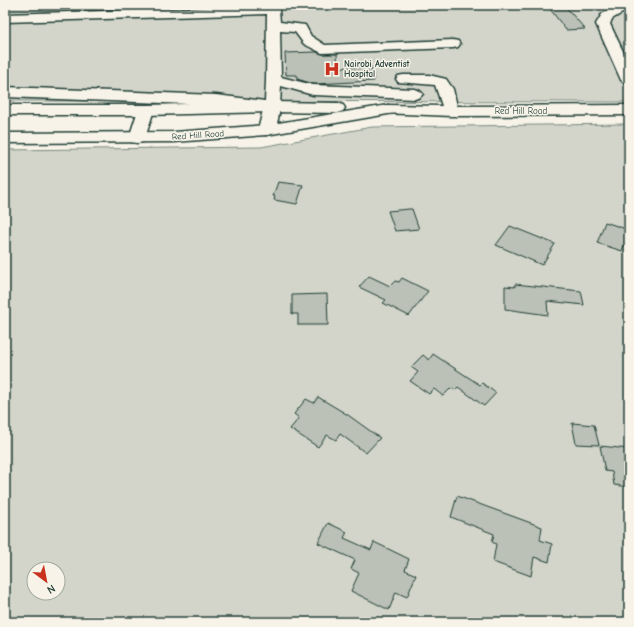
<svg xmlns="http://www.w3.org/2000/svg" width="634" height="627" font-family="'Comic Neue',sans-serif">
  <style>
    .green { fill: #d3d5ca; stroke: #79897f; fill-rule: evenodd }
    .building { fill: #bbc1b6; stroke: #1f3d34 }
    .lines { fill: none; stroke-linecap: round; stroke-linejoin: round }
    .minor-casing { stroke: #1f3d34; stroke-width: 3 }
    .major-casing { stroke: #1f3d34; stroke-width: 3 }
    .minor { fill: #f7f3e8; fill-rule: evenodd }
    .major { fill: #f7f3e8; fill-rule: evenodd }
    .labels { text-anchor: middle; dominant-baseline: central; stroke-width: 3; stroke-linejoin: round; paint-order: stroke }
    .far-poi-label { font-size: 9px; font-weight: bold; fill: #1f3d34; stroke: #f7f3e8; text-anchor: start }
    .far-street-label { font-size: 9px; fill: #1f3d34; stroke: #f7f3e8 }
  </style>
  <rect width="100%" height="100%" fill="#f7f3e8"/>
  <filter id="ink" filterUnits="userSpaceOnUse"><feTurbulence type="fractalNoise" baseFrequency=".025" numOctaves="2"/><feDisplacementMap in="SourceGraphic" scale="8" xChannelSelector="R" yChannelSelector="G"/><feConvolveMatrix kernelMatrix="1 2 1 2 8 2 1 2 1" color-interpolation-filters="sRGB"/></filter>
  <g filter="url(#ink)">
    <path class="green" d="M 5,5 L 629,5 L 629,102 L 5,101 Z
      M 629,124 L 629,622 L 5,622 L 5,150 L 261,147 L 372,127 ZM 34,569 L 58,569 L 58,593 L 34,593 Z"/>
    <path class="building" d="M 547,5 L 564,5 L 585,29 L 566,30 Z
      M 316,52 L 322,54 L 337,54 L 338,68 L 371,66 L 374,81 L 314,84 L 297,79 L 297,75 L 286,75 L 285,53 Z
      M 278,182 L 303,185 L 297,204 L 274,200 L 275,196 L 273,196 Z
      M 409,209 L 412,209 L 419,229 L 395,231 L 388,211 Z
      M 605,222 L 629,230 L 629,246 L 624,245 L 622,251 L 597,243 Z
      M 510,226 L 555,244 L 542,265 L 496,245 Z
      M 369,276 L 390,286 L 395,281 L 399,282 L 402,278 L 428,291 L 409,316 L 383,303 L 386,300 L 359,287 Z
      M 515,284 L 581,291 L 584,305 L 547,301 L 548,315 L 505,309 L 505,286 L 515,287 Z
      M 327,294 L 328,325 L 298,325 L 298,314 L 292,314 L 292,295 Z
      M 433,354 L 480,385 L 482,383 L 496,393 L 484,406 L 458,387 L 455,390 L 451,388 L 443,396 L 434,389 L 429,394 L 410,381 L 418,372 L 411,367 L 423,355 L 429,360 Z
      M 318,397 L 348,415 L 380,438 L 366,453 L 340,434 L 336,440 L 327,435 L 318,447 L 290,429 L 299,418 L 294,414 L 306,399 L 314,403 Z
      M 572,423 L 594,425 L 599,445 L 576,444 Z
      M 600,446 L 629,449 L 629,487 L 614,485 L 612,472 L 605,471 Z
      M 457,496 L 542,527 L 540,540 L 552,544 L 549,562 L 534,557 L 531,576 L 493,562 L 496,544 L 492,542 L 494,534 L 451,517 Z
      M 328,523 L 347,532 L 344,538 L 371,550 L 374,542 L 409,559 L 405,570 L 416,575 L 407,597 L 396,592 L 389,610 L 351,591 L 359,573 L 351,569 L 355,560 L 318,543 Z"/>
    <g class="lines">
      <defs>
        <path id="minor" d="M 618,5 L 629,5 L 629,9 L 612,19 L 610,24 L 629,64 L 629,85 L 624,83 L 621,80 L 596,24 L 602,14 Z
          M 273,6 L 278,7 L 279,10 L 280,22 L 305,25 L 311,36 L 325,45 L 453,40 L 458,41 L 460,44 L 458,47 L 453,48 L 322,53 L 304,44 L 295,32 L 280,31 L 281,77 L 313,85 L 415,89 L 420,91 L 423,94 L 420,97 L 415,99 L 313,95 L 281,86 C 280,101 281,121 272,134 L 266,135 L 260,134 L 258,130 L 263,110 L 216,105 L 5,97 L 5,87 L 216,95 L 265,101 L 266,81 L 267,14 L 5,22 L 5,14 Z
          M 403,75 L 429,75 L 446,79 L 453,89 L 457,106 L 629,105 L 629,115 L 451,116 L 382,113 L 380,110 L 382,107 L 388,105 L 442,106 L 435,85 L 398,82 L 396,79 L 398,76 Z
          M 146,105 L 152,107 L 154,110 L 145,138 L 143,142 L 137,143 L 131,142 L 129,138 L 138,110 L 140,107 Z"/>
        <path id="major" d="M 272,102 L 337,103 L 343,105 L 345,108 L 343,111 L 337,113 L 272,112 L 146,115 L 5,115 L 5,105 L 146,105 Z
          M 388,105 L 394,107 L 396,110 L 394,113 L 266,135 L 174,142 L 5,143 L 5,133 L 174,132 L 266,125 Z"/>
      </defs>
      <use href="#minor" class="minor-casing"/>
      <use href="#major" class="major-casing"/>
      <use href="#minor" class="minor"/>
      <use href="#major" class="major"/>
    </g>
  </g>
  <defs>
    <symbol id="hospital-bare" viewBox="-9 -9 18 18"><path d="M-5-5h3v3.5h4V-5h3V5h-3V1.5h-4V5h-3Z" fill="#c8321e" stroke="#f7f3e8" stroke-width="2.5" paint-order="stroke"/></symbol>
  </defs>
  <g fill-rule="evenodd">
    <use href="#hospital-bare" x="321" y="58" width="22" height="22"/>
  </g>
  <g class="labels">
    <g class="far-poi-label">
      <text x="344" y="64">Nairobi Adventist<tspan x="344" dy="10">Hospital</tspan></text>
    </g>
    <g class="far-street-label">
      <text x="521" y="111">Red Hill Road</text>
      <text transform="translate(198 135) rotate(-4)">Red Hill Road</text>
    </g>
  </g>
  <rect width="634" height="627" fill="none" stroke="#f7f3e8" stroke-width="20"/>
  <rect x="10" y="10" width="614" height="607" fill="none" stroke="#1f3d34" stroke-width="1.5" filter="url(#ink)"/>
  <g transform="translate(46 581) rotate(148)"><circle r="19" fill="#f7f3e8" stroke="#a1aaa0"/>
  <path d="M0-3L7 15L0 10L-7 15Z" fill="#c8321e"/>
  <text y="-6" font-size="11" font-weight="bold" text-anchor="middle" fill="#1f3d34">N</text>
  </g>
</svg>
